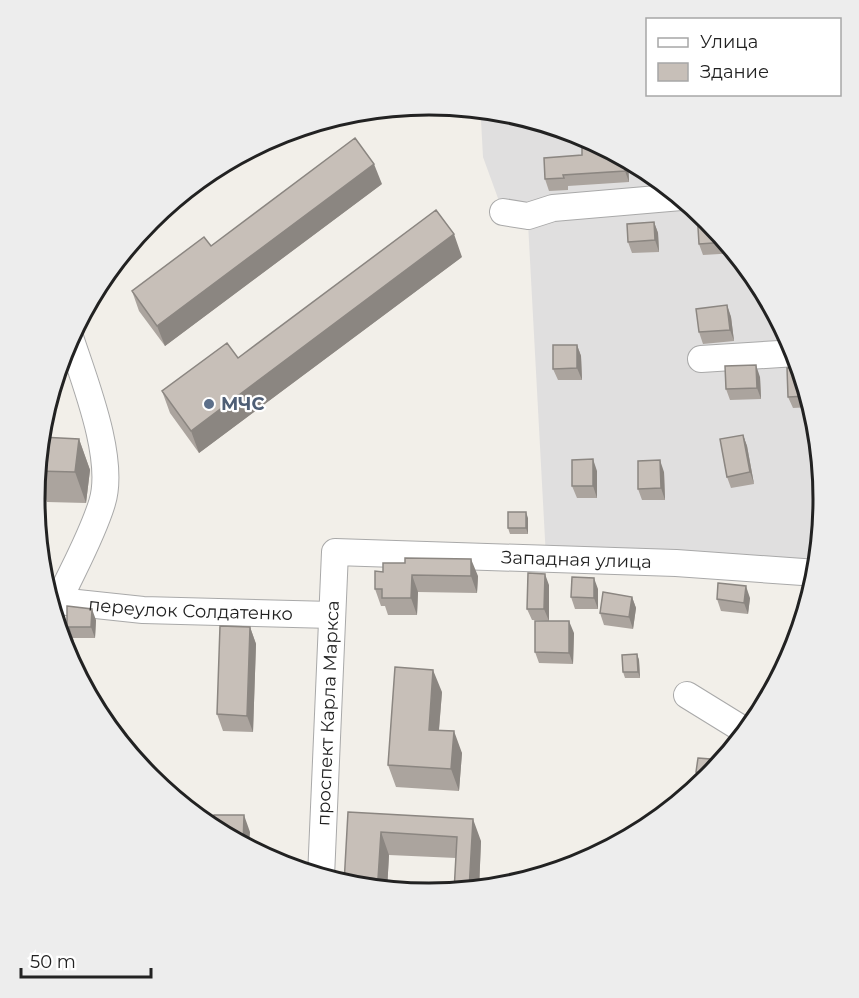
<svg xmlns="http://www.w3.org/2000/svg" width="859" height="998" font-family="Montserrat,sans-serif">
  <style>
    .residential { fill: #e0dfdf }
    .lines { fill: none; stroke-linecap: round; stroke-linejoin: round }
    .minor-casing { stroke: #a9a9a9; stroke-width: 28 }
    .minor { stroke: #fff; stroke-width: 26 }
    .wall { fill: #aba49e }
    .shaded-wall { fill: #8b8681 }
    .building { fill: #c7bfb8; stroke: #8b8681; stroke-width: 1.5 }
    .service-dot { fill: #5c6f8a; stroke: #fff; stroke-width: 2 }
    .labels { text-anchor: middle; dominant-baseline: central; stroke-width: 4.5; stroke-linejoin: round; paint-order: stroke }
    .service-label { font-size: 18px; font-weight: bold; fill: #4e5e75; stroke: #fff; text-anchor: start }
    .street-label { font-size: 18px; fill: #222; stroke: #fff }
    .rim { fill: none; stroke: #222; stroke-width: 3 }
  </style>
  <rect width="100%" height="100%" fill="#f2efe9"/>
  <path class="residential" d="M 485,109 L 507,112 L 581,134 L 649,171 L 709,220 L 758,280 L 795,348 L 817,422 L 824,499 L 817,572 L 546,558 L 528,223 L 503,212 L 483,157 L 481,120 Z"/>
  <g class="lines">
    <defs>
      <g id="minor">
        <path d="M 503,212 L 528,216 L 553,208 L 681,197"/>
        <path d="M 701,359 L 796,353"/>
        <path id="s1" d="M 49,600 L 143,610 L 332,615"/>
        <path d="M 59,600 C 73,569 92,536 102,503 C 116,459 84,380 70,337"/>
        <path d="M 687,695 L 747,732"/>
        <path id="s2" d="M 321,877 L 335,552 L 676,563 L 817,573"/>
      </g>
    </defs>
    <use href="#minor" class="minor-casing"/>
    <use href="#minor" class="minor"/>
  </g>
  <path class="wall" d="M 602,146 L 628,159 L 629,182 L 568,186 L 568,190 L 549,191 L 545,179 L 582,155 Z
    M 382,184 L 165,346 L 139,311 L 132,291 L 211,246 Z
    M 709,220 L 736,253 L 703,255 L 699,244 Z
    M 654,222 L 658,233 L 659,252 L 632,253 L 628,242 Z
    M 462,257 L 199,453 L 170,413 L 162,391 L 238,358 Z
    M 770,303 L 788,336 L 775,336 L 771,324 Z
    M 727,305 L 731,317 L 734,341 L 703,344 L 699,332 Z
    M 577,345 L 581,356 L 582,380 L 558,380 L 553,369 Z
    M 801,368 L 812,407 L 793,408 L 788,397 Z
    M 760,377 L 761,399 L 730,400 L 726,389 Z
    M 743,435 L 747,446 L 754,484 L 731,488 L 727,477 Z
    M 41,437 L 79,439 L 90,470 L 86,503 L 47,502 L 37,475 Z
    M 597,471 L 597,498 L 577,498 L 572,486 Z
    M 664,472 L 665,500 L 642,500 L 638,489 Z
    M 528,518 L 528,534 L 510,534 L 508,528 Z
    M 375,571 L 478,576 L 477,593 L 418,592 L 417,615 L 388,615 L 385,606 L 381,606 L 375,589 Z
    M 549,585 L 549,621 L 532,620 L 527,609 Z
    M 598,589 L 598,609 L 575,609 L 571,597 Z
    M 632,597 L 636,608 L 633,629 L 604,625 L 600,613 Z
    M 750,598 L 748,614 L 721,611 L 717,599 Z
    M 96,620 L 95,638 L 73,638 L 77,662 L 71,661 L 64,650 L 67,624 Z
    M 250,627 L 256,644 L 253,732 L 223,731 L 217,714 Z
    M 574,633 L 573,664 L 539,663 L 535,652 Z
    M 637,654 L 639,660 L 640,678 L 625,678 L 623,672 Z
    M 442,692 L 439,730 L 462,753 L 459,791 L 396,787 L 388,765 Z
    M 723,760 L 709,779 L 702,784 L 701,784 L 696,772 Z
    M 348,812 L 481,841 L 479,889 L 454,892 L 456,858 L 389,855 L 387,890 L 352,886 Z"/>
  <path class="shaded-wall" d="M 624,157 L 628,159 L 629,182 L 625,171 Z
    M 374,164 L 382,184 L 165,346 L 157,326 Z
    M 654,222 L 658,233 L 659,252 L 655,240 Z
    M 454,234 L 462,257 L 199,453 L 191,431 Z
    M 727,305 L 731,317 L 734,341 L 730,330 Z
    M 577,345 L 581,356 L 582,380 L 577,368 Z
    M 756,365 L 760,377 L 761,399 L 757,388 Z
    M 743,435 L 747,446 L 754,484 L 750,472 Z
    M 79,439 L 90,470 L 86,503 L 75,472 Z
    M 593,459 L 597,471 L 597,498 L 593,486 Z
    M 660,460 L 664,472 L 665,500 L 661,488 Z
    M 526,512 L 528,518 L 528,534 L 526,528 Z
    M 471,559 L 478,576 L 477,593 L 471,576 Z
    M 545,574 L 549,585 L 549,621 L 544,609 Z
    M 412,575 L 418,592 L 417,615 L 411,598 Z
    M 594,578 L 598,589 L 598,609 L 594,598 Z
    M 746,586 L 750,598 L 748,614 L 744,603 Z
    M 632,597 L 636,608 L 633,629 L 629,617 Z
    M 92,609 L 96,620 L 95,638 L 91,627 Z
    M 569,621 L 574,633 L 573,664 L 569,653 Z
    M 69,627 L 73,638 L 77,662 L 73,650 Z
    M 250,627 L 256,644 L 253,732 L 247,716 Z
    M 637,654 L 639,660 L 640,678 L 638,672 Z
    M 433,670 L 442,692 L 437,752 L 429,730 Z
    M 454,731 L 462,753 L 459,791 L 451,769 Z
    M 244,815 L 250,832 L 249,848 L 243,845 Z
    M 473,819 L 481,841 L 479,889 L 469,890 Z
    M 381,832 L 389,855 L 387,890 L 382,889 L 378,879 Z
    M 371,878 L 375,889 L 371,888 Z"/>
  <path class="building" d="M 355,138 L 374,164 L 157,326 L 132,291 L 204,237 L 211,246 Z
    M 602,146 L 624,157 L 625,171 L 563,175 L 564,178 L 545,179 L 544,158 L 582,155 L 582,147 Z
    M 436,210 L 454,234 L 191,431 L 162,391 L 227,343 L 238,358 Z
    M 697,211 L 698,211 L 709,220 L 727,242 L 699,244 Z
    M 654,222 L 655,240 L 628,242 L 627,224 Z
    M 770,303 L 782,324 L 771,324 Z
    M 727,305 L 730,330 L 699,332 L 696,309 Z
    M 553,345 L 577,345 L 577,368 L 553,369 Z
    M 756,365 L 757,388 L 726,389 L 725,366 Z
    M 787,368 L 801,368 L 808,396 L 788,397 Z
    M 743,435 L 750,472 L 727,477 L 720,439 Z
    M 41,437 L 79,439 L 75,472 L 37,471 Z
    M 593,459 L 593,486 L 572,486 L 572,460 Z
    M 660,460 L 661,488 L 638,489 L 638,461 Z
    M 508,512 L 526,512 L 526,528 L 508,528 Z
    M 405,558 L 471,559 L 471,576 L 412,575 L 411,598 L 382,598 L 382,589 L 375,589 L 375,571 L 383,572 L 383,563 L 405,563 Z
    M 528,573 L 545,574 L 544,609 L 527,609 Z
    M 572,577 L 594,578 L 594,598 L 571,597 Z
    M 718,583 L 746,586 L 744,603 L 717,599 Z
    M 603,592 L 632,597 L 629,617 L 600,613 Z
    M 67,606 L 92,609 L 91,627 L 69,627 L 73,650 L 64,650 L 57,625 L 67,624 Z
    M 535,621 L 569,621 L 569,653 L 535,652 Z
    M 220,626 L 250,627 L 247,716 L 217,714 Z
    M 637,654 L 638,672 L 623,672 L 622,655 Z
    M 395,667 L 433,670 L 429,730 L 454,731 L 451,769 L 388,765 Z
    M 698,758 L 723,760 L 712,774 L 696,772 Z
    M 348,812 L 473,819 L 469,890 L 454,892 L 457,837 L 381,832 L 378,879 L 371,878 L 371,888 L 352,886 L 344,884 Z
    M 214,815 L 244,815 L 243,845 L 213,829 Z"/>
  <circle class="service-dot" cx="209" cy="404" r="6"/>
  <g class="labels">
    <g class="service-label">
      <text x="221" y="404">МЧС</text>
    </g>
    <g class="street-label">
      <text stroke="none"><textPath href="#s2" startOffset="567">Западная улица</textPath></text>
      <text stroke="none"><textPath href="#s1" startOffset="142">переулок Солдатенко</textPath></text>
      <text stroke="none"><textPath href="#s2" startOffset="164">проспект Карла Маркса</textPath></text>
    </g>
  </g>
  <path d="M0 0H859V998H0ZM45 499a384 384 0 1 1 768 0a384 384 0 1 1-768 0Z" fill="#ededed" fill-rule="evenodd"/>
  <path class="rim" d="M45 499a384 384 0 1 1 768 0a384 384 0 1 1-768 0Z"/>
  <rect x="646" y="18" width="195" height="78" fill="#ffffff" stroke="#a7a7a7" stroke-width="1.5"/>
  <rect x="658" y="38" width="30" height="9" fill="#ffffff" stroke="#a7a7a7" stroke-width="1.5"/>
  <text x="700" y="48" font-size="18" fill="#222222">Улица</text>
  <rect x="658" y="63" width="30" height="18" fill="#c7bfb8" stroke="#a7a7a7" stroke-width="1.5"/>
  <text x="700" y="78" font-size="18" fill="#222222">Здание</text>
  <path d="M21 968v9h130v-9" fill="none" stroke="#222222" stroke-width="3"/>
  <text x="30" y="968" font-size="18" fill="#222222" stroke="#ffffff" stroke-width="4.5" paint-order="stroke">50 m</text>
</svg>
